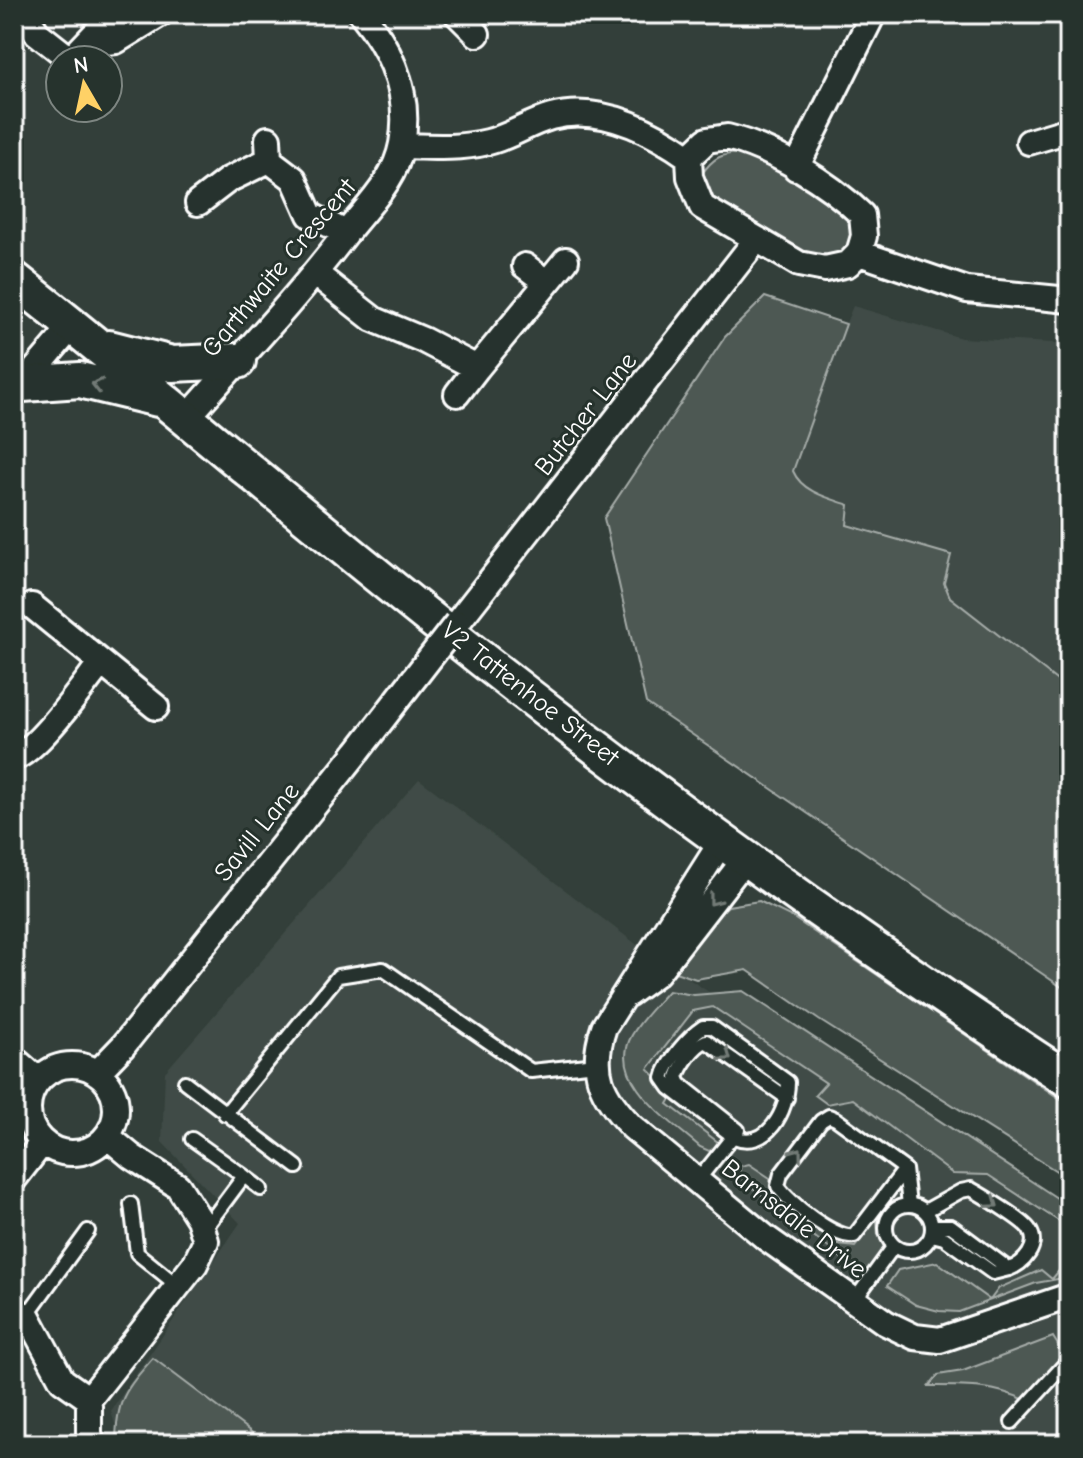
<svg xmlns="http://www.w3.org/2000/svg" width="1083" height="1458" font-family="'Comic Neue',sans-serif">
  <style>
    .built { fill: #404c47 }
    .green { fill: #4d5853; stroke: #a6aca9; stroke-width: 2 }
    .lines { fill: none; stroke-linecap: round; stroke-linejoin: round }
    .lane-casing { stroke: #fff; stroke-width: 18 }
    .street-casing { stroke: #fff; stroke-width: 30 }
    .secondary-casing { stroke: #fff; stroke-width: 40 }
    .lane { stroke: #26332d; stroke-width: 12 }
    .street { stroke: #26332d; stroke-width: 24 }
    .secondary { stroke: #26332d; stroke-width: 34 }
    .street-bridge-casing { stroke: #fff; stroke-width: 30; stroke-linecap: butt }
    .street-bridge { stroke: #26332d; stroke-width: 24 }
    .oneway { stroke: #727a76 }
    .labels { text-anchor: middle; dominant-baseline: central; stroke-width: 6; stroke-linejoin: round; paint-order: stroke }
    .street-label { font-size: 26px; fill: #fff; stroke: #26332d }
  </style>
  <rect width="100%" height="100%" fill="#333f3a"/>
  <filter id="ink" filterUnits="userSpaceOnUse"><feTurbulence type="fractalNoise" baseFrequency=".0125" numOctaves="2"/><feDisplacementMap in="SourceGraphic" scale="16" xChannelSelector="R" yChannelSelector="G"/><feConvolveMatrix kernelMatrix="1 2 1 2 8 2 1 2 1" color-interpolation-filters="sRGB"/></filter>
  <g filter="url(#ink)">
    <path class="built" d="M 765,297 L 846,323 L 853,306 L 961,338 L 1069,344 L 1069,992 L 646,703 L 604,518 L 725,337 Z
      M 419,779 L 636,944 L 1069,1230 L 1069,1444 L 121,1444 L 111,1411 L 240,1223 L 162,1142 L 165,1072 Z"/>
    <path class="green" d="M 744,152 L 799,183 L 852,219 L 857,239 L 833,263 L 798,253 L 710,201 L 701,175 C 715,155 721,155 744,152 Z
      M 765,297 L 846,324 L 793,471 C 802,492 828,498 849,505 L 847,525 L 951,555 L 944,583 L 950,597 L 1069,690 L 1069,992 L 646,703 L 604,518 L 725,337 Z
      M 759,901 L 792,917 L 1069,1105 L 1069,1179 L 819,1020 L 747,970 L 696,979 L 675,972 L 714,919 L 728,906 Z
      M 668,991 L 694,995 L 743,991 L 1069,1206 L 1069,1228 L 988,1175 L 953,1174 L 853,1099 L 827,1104 L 815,1095 L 826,1083 L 713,1007 L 693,1011 L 648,1069 L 674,1094 L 668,1104 L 723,1146 L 709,1151 L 700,1147 C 671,1121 606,1080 632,1035 C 641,1019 656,1005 668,991 Z
      M 749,1164 L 770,1178 L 772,1195 L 839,1245 L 855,1247 L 877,1219 L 878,1235 L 886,1246 L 869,1272 L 859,1272 L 738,1176 L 741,1166 Z
      M 1069,1259 L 1069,1277 L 1036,1283 L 959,1312 L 939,1311 L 916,1305 L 887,1286 L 898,1270 L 937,1262 L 990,1300 L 999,1288 L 1041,1270 L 1052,1279 Z
      M 1053,1337 L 1058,1345 L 1059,1360 L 1025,1400 C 994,1385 963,1386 929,1386 L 938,1375 L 963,1371 Z
      M 153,1358 L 267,1444 L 116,1444 C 116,1400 125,1390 153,1358 Z"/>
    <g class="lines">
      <defs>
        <path id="lane" d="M 703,1027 L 712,1027 L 788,1082 C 788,1110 767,1151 734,1137 L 670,1088 L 663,1078 C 667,1061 688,1037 703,1027 Z
          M 185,1082 L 297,1167
          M 225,1114 L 338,976 L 383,969 L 531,1071 L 597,1064
          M 192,1139 L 244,1176 L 203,1231
          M 905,1169 L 854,1236 C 835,1239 788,1202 778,1186 L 781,1174 L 821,1121 L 829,1116 L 836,1119 L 905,1169 L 909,1205
          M 244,1176 L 261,1189
          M 698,1180 L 738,1130 L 680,1084 L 677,1077 C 681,1065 694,1046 706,1041 L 787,1098
          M 131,1204 L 137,1253 L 178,1286
          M886 1228a23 23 0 1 1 46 0a23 23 0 1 1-46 0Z
          M 925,1211 L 961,1191 L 971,1189 C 982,1195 1023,1220 1029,1229 C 1041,1246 1023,1264 1009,1269 L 951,1226 L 933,1226
          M 932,1235 L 944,1238 L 993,1273 L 1009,1269
          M 854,1301 L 894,1246
          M 27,1315 L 88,1231
          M 1012,1422 L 1065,1364 L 1069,1367"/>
        <path id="street" d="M 25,14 L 37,33 L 70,59
          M 457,14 L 477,34
          M 87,44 L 116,41 L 160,14
          M 70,60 L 109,19 L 120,14
          M 727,137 C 772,148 828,182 862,215 L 864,236 L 859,253 L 848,264 L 825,269 L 799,264 L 702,207 L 690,177 L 689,157 L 707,140 Z
          M 268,139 L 269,160 L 294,179 L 310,215 L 346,233
          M 1029,142 L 1069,130
          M 402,146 C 432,147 459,149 488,142 C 510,137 529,123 551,117 C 600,104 651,130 689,157
          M 796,168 L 873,14
          M 198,203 L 228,180 L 269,160
          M 859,253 L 967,290 L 1069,300
          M 525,266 L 547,283
          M 316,274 L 373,319 L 423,340 L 477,368 L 457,394
          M 477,368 L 566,260
          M 18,390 L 73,325
          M 187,418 C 240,358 295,300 344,236 C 366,207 395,182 402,144 C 411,95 392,51 362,14
          M 32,606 L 156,707
          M 457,623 L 757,239
          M 14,758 C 39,749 82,687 100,664
          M 722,841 L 604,1027 C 589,1071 601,1095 632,1127 L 766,1238 L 886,1323 L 915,1337 L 940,1340 L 1069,1296
          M 628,994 L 657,973 L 746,858
          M 14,1059 L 38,1080
          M28 1109a44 44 0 1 1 88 0a44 44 0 1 1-88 0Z
          M 97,1073 L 123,1046 L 357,752
          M 14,1179 L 42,1143
          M 27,1315 L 62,1380 L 89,1399 L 89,1433 L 92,1444
          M 89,1399 L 195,1264 L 206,1241 L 199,1219 L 178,1186 L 131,1156 L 107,1136"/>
        <path id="secondary" d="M 14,279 C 171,403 322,534 479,657 C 669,807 867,948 1069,1080
          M 109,348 L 172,364 L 238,361
          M 23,384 L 80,380 L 158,399"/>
      </defs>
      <use href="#lane" class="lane-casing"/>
      <use href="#street" class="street-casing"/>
      <use href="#secondary" class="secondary-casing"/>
      <use href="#lane" class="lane"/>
      <use href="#street" class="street"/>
      <use href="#secondary" class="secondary"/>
      <defs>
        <path id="street-bridge" d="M 357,752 L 457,623"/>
      </defs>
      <use href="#street-bridge" class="street-bridge-casing"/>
      <use href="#street-bridge" class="street-bridge"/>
    </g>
    <defs><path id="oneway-chevron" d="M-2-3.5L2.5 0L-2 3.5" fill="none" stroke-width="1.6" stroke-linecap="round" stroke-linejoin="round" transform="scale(2)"/></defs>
    <g class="oneway">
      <use href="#oneway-chevron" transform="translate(97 385) rotate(-166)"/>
      <use href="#oneway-chevron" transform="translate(714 900) rotate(128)"/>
      <use href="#oneway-chevron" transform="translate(726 1056) rotate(36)"/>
      <use href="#oneway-chevron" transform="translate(797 1153) rotate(-53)"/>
      <use href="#oneway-chevron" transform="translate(993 1203) rotate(36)"/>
    </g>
  </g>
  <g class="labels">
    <g class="street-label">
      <text transform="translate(279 268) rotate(-50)">Garthwaite Crescent</text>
      <text transform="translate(586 414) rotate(-52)">Butcher Lane</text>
      <text transform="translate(530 694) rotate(38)">V2 Tattenhoe Street</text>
      <text transform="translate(257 832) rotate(-51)">Savill Lane</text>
      <text transform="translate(794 1219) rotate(38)">Barnsdale Drive</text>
    </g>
  </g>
  <rect width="1083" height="1458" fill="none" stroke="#26332d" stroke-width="48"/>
  <rect x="24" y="24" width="1035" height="1410" fill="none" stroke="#fff" stroke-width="3" filter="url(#ink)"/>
  <g transform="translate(84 84) rotate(351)"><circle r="38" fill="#26332d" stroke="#7d8581" stroke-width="2"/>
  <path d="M0-6L14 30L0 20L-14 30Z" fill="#ffd166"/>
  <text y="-12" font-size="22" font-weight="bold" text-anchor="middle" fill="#ffffff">N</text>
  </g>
</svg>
